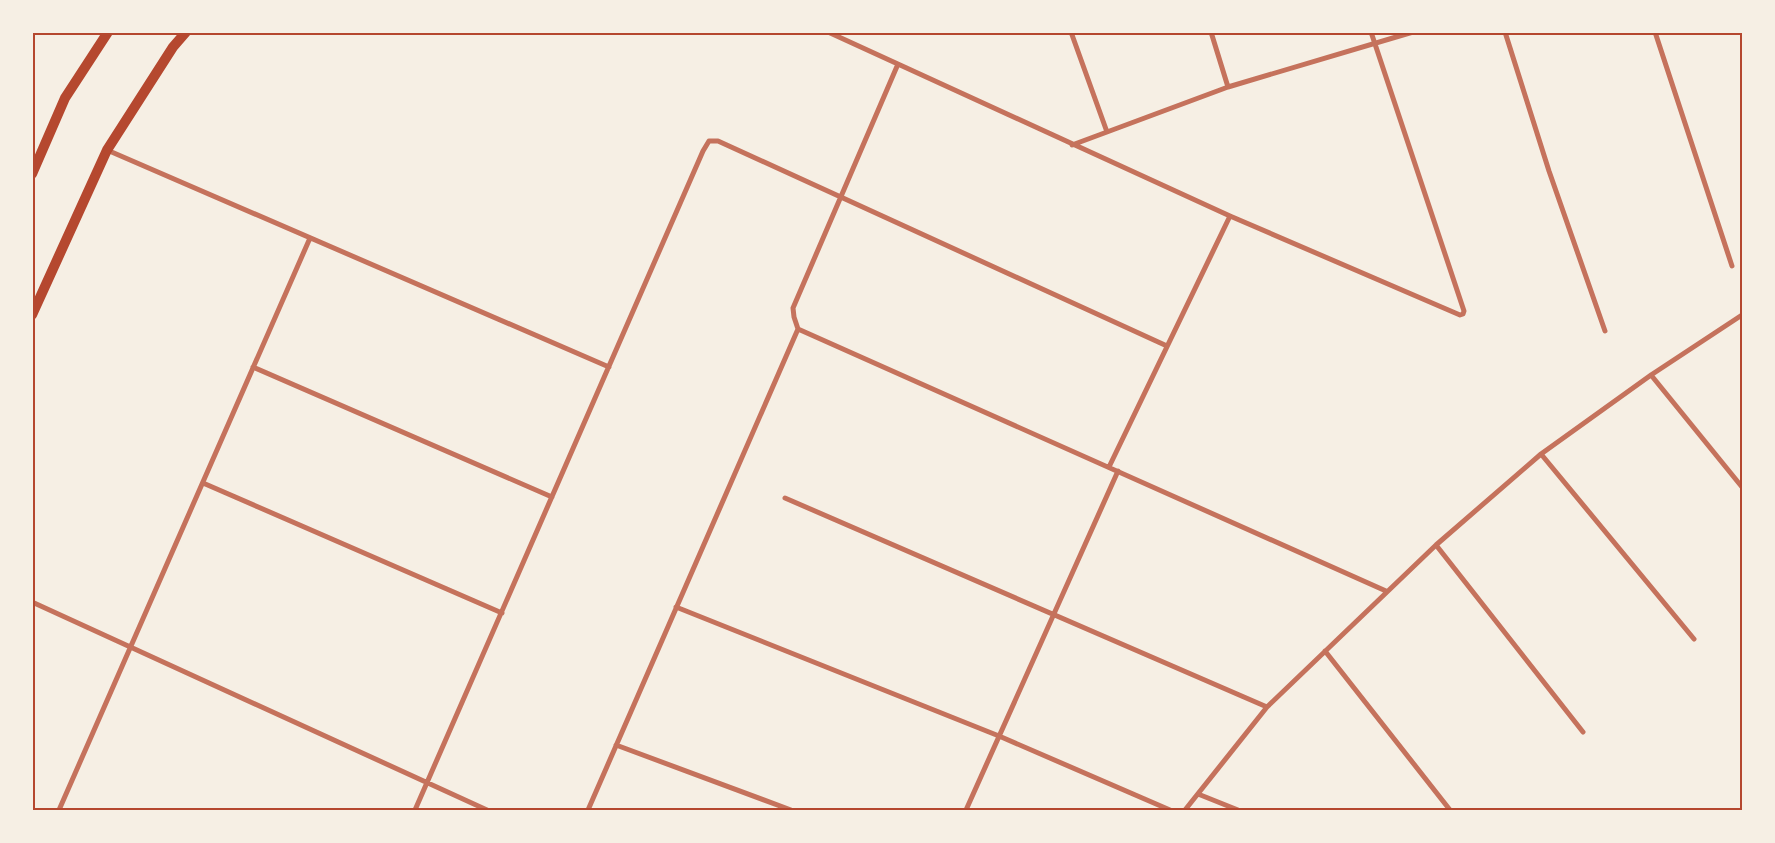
<svg xmlns="http://www.w3.org/2000/svg" width="1775" height="843" font-family="Ubuntu,sans-serif">
  <style>
    .lines { fill: none; stroke-linecap: round; stroke-linejoin: round }
    .minor { stroke: #c5725c; stroke-width: 5 }
    .secondary { stroke: #b5482f; stroke-width: 10 }
    .neatline { fill: none; stroke: #b5482f; stroke-width: 2 }
  </style>
  <rect width="100%" height="100%" fill="#f6efe4"/>
  <g class="lines">
    <path class="minor" d="M 828,32 L 1230,216 L 1460,315 L 1463,314 L 1464,311 L 1371,32
      M 1071,32 L 1107,132
      M 1211,32 L 1228,87
      M 1505,32 L 1549,171 L 1605,331
      M 1655,32 L 1732,266
      M 898,64 L 793,308 L 794,317 L 798,329 L 1386,591
      M 1072,145 L 1228,87 L 1413,32
      M 107,150 L 609,367
      M 253,367 L 552,497
      M 1651,375 L 1742,487
      M 1541,454 L 1694,639
      M 1109,467 L 1230,216
      M 203,483 L 502,613
      M 785,498 L 1267,707
      M 1436,545 L 1583,732
      M 32,602 L 487,810
      M 676,607 L 999,736 L 1170,810
      M 1325,651 L 1450,810
      M 616,745 L 791,810
      M 1198,794 L 1238,810
      M 59,810 L 310,238
      M 415,810 L 703,151 L 709,141 L 718,141 L 1167,346
      M 588,810 L 798,329
      M 966,810 L 1118,471
      M 1185,810 L 1267,707 L 1436,545 L 1541,454 L 1651,375 L 1742,315"/>
    <path class="secondary" d="M 32,174 L 65,98 L 108,32
      M 32,315 L 107,150 L 173,47 L 186,32"/>
  </g>
  <rect width="1775" height="843" fill="none" stroke="#f6efe4" stroke-width="68"/>
  <rect x="34" y="34" width="1707" height="775" class="neatline"/>
</svg>
